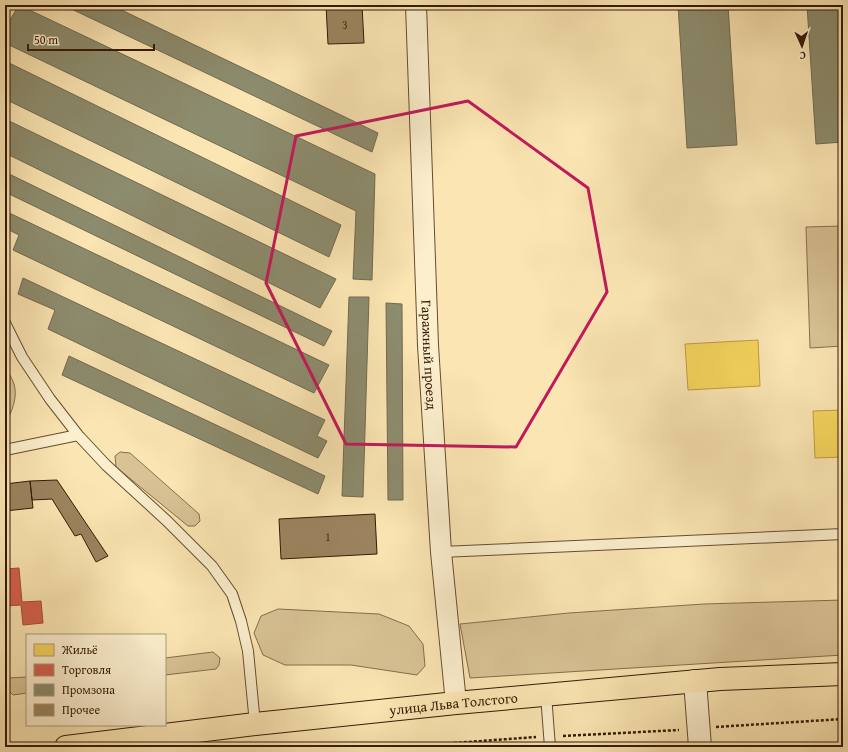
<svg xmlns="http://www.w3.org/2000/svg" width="848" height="752" font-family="'Gentium Book Plus',serif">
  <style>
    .green { fill: #d9c395; stroke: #876e4c }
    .homes { fill: #f6d55c; stroke: #bc9d42 }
    .shops { fill: #d6604d; stroke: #a64b37 }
    .industry { fill: #8c8c6e; stroke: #726a4e }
    .building { fill: #9c845f; stroke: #351a04 }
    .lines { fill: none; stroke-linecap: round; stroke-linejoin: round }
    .service-casing { stroke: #664d30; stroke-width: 12 }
    .minor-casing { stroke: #664d30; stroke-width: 22 }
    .tertiary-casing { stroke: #664d30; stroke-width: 24 }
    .trunk-casing { stroke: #351a04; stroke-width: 24 }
    .path { stroke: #351a04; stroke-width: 2.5; stroke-dasharray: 3 2; stroke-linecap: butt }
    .service { stroke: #fcefce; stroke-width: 10 }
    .minor { stroke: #fcefce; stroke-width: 20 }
    .tertiary { stroke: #fcefce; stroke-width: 22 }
    .trunk { stroke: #fbe6b3; stroke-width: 22 }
    .marked { fill: none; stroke: #c2185b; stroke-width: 3; stroke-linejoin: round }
    .labels { text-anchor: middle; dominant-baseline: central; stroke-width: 4; stroke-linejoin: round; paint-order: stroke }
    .number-label { font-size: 12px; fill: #4f341b }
    .street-label { font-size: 14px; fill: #351a04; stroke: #fcefce }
  </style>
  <rect width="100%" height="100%" fill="#fbe6b3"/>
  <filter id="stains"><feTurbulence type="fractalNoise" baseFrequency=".005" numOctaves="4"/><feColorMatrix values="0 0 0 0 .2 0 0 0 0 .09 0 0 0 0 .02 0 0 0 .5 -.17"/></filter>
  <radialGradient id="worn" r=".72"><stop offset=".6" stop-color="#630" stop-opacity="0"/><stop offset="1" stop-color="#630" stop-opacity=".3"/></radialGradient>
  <path class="green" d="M 843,226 L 843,346 L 810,348 L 806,227 Z
    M 5,366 C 8,372 12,378 14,384 C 18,397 12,412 5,424 Z
    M 120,452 L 130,453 L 199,514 L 200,521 L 195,526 L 188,526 L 116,467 L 115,456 Z
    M 843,600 L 843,655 L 470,678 L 460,624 L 569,613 L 704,604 Z
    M 278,609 L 379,614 L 409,626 L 423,644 L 425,666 L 417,675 L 351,665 L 285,665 L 263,655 L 254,633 L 261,616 Z
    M 213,652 L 220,658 L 219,665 L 216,669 L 165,675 L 165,658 Z
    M 27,677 L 27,693 L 13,695 L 5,687 L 5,682 L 8,678 Z"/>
  <path class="homes" d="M 758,340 L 760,386 L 688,390 L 685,344 Z
    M 843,410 L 843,457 L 815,458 L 813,411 Z"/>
  <path class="shops" d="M 19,568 L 22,602 L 41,601 L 43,623 L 23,625 L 21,605 L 5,606 L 5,569 Z"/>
  <path class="industry" d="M 19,5 L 375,174 L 372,280 L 353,279 L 356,211 L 5,43 L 5,18 L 10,20 Z
    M 63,5 L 111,5 L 314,102 L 378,133 L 372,152 Z
    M 678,5 L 728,5 L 737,145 L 687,148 Z
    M 807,5 L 843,5 L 843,142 L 816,144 Z
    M 5,61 L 341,225 L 329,257 L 5,99 Z
    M 5,119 L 336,279 L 320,308 L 5,153 Z
    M 5,172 L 332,331 L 324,346 L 5,192 Z
    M 5,211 L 329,365 L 314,393 L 13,250 L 19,235 L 5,228 Z
    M 23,278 L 325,420 L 317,436 L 327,441 L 318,458 L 48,329 L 55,310 L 18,294 Z
    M 349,297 L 369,297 L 363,497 L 342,496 Z
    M 386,303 L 402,304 L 403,500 L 388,500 Z
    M 69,356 L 325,476 L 318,494 L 62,375 Z"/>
  <path class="building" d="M 326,5 L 362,5 L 364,43 L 328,44 Z
    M 57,480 L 108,556 L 96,562 L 81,534 L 75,536 L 52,499 L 32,500 L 30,481 Z
    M 30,481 L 33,508 L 5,511 L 5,484 Z
    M 375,514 L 377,554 L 281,559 L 279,519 Z"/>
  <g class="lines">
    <defs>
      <path id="service" d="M 5,323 L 22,357 L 50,399 L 78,435 L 106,465 L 167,521 L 212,566 L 232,594 L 241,621 L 248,651 L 255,724
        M 5,450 L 78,435
        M 441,552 L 843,534
        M 546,695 L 550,747"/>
      <g id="minor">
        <path id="s1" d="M 416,5 L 428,345 L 441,552 L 456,703"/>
      </g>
      <path id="tertiary" d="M 695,681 L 700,747"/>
      <g id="trunk">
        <path id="s2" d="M 66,747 L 255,724 L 456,703 L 720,679 L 843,674"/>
      </g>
    </defs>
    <use href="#service" class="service-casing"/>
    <use href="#minor" class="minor-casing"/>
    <use href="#tertiary" class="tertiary-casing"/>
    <use href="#trunk" class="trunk-casing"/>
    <path class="path" d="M 716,727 L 843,719
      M 563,736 L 679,730
      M 399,747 L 536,737"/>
    <use href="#service" class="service"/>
    <use href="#minor" class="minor"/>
    <use href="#tertiary" class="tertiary"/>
    <use href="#trunk" class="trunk"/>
  </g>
  <path class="marked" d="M 468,101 L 588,188 L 607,292 L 516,447 L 346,444 L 266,283 L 296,136 Z"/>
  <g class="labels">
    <g class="number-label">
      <text x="345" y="24">3</text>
      <text x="328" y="536">1</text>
    </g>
    <g class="street-label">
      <text stroke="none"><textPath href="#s1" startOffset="350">Гаражный проезд</textPath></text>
      <text stroke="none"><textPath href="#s2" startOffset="390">улица Льва Толстого</textPath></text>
    </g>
  </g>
  <rect width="848" height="752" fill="none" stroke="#fbe6b3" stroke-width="20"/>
  <rect x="6" y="6" width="836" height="740" fill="none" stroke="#351a04" stroke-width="2"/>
  <rect x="10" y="10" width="828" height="732" fill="none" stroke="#351a04"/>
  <rect x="26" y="634" width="140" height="92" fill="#fcefce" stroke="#ac9a7d"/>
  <rect x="34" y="644" width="20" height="12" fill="#f6d55c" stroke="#ac9a7d"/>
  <text x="62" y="654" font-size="12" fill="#351a04">Жильё</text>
  <rect x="34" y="664" width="20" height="12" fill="#d6604d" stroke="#ac9a7d"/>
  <text x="62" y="674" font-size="12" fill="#351a04">Торговля</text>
  <rect x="34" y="684" width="20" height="12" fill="#8c8c6e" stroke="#ac9a7d"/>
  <text x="62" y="694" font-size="12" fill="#351a04">Промзона</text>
  <rect x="34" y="704" width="20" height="12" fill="#9c845f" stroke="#ac9a7d"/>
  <text x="62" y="714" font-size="12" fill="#351a04">Прочее</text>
  <g transform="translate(802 46) rotate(177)" stroke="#fcefce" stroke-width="3" paint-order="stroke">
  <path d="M0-3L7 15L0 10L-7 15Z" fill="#351a04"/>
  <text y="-6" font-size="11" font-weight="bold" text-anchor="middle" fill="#351a04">С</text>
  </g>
  <path d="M28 44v6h126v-6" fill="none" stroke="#351a04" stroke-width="2"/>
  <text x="34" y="44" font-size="12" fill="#351a04" stroke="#fcefce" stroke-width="3" paint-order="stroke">50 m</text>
  <rect width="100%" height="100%" filter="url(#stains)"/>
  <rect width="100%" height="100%" fill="url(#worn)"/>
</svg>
